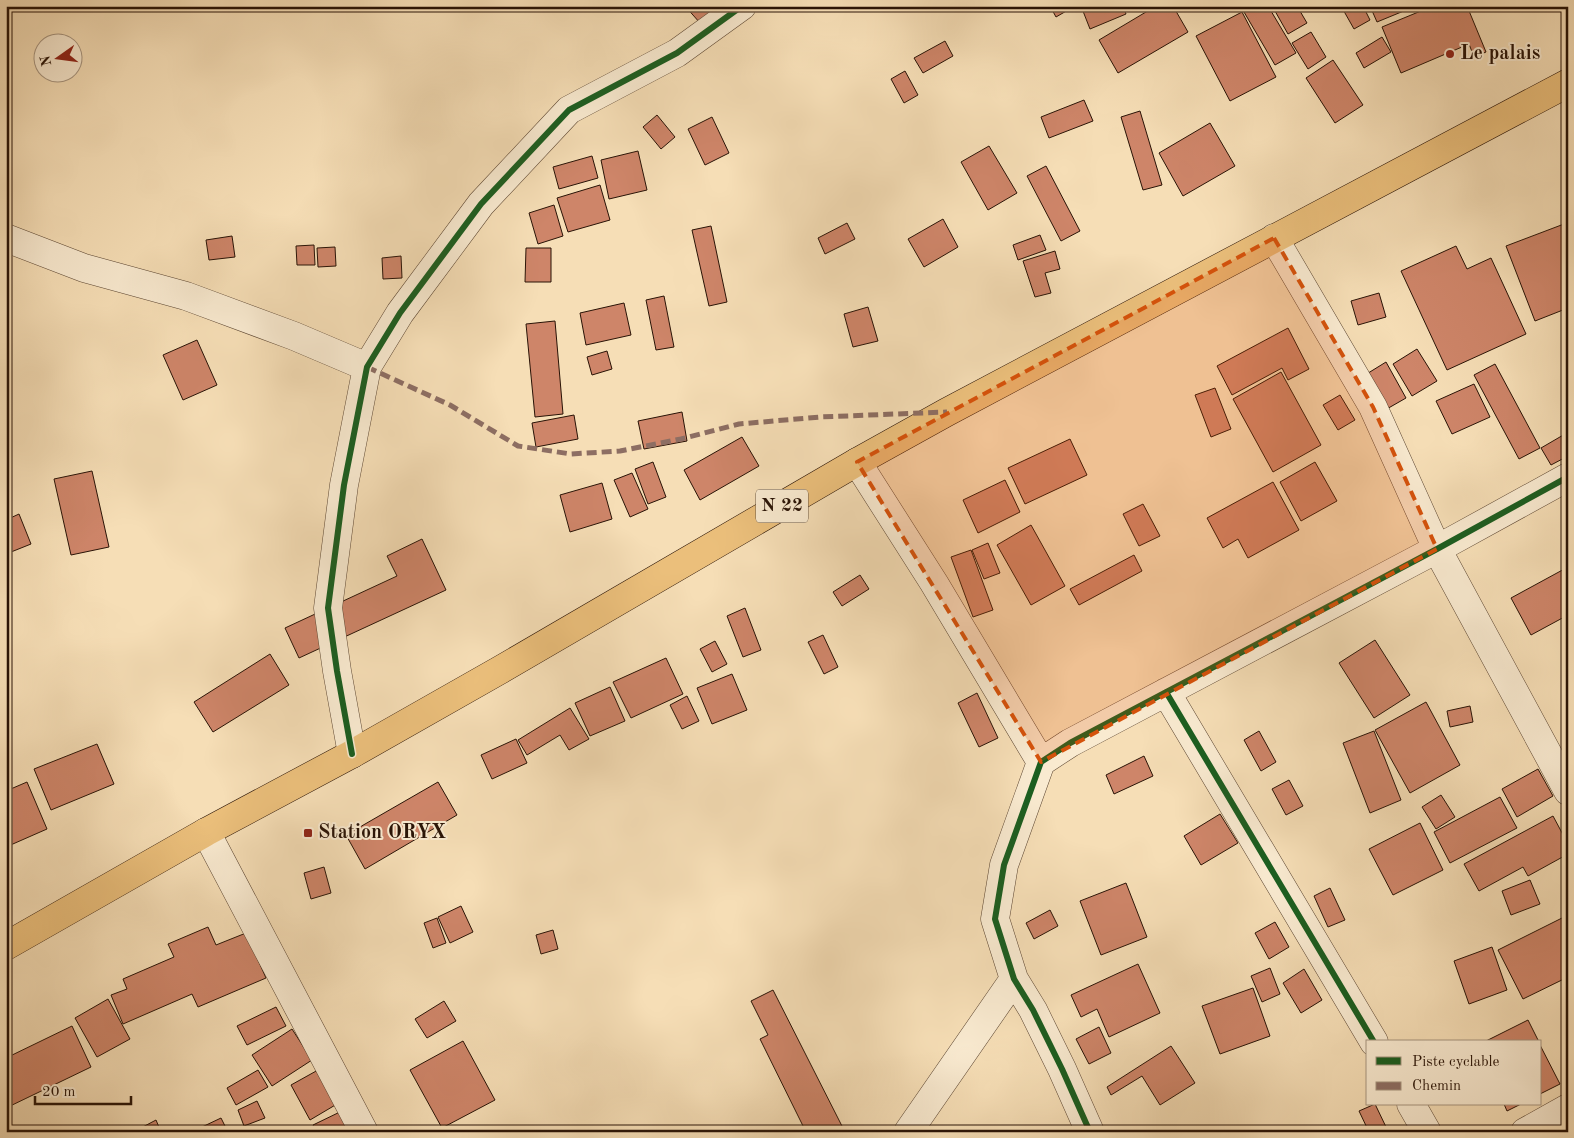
<svg xmlns="http://www.w3.org/2000/svg" width="1574" height="1138" font-family="'Old Standard TT',serif">
  <style>
    .building { fill: #ce8569; stroke: #291306 }
    .lines { fill: none; stroke-linecap: round; stroke-linejoin: round }
    .minor-casing { stroke: #5c4632; stroke-width: 29 }
    .major-casing { stroke: #291306; stroke-width: 29 }
    .minor { stroke: #f9ead0; stroke-width: 28 }
    .major { stroke: #ebbf7b; stroke-width: 28 }
    .quiet { stroke: #8d6e63; stroke-width: 5; stroke-dasharray: 10 5; stroke-linecap: butt }
    .cycleway-casing { stroke: #f9ead0; stroke-width: 9 }
    .cycleway { stroke: #1b5e20; stroke-width: 6 }
    .marked { fill: #d5520b; fill-opacity: 0.2; stroke: #d5520b; stroke-width: 4; stroke-dasharray: 10 6; stroke-linejoin: round }
    .poi-dot { fill: #8f2418; stroke: #f9ead0; stroke-width: 2 }
    .labels { text-anchor: middle; dominant-baseline: central; stroke-width: 4; stroke-linejoin: round; paint-order: stroke }
    .shield { fill: #f9ead0; stroke: #675443; stroke-width: 1 }
    .shield-label { font-size: 19px; font-weight: bold; fill: #291306 }
    .poi-label { font-size: 20px; font-weight: bold; fill: #291306; stroke: #f9ead0; text-anchor: start }
  </style>
  <rect width="100%" height="100%" fill="#f6deb6"/>
  <filter id="stains"><feTurbulence type="fractalNoise" baseFrequency=".004" numOctaves="4"/><feColorMatrix values="0 0 0 0 .2 0 0 0 0 .09 0 0 0 0 .02 0 0 0 .5 -.17"/></filter>
  <radialGradient id="worn" r=".72"><stop offset=".6" stop-color="#630" stop-opacity="0"/><stop offset="1" stop-color="#630" stop-opacity=".3"/></radialGradient>
  <path class="building" d="M 685,6 L 735,6 L 708,32 Z
    M 1050,6 L 1075,6 L 1056,17 Z
    M 1081,6 L 1123,6 L 1126,14 L 1090,29 Z
    M 1156,6 L 1173,6 L 1188,32 L 1118,73 L 1099,40 Z
    M 1253,6 L 1268,6 L 1296,53 L 1275,65 L 1244,12 Z
    M 1284,6 L 1297,6 L 1307,23 L 1288,34 L 1275,11 Z
    M 1341,6 L 1363,6 L 1370,20 L 1354,29 Z
    M 1370,6 L 1410,6 L 1411,8 L 1377,22 Z
    M 1433,6 L 1467,6 L 1486,52 L 1474,57 L 1469,44 L 1401,73 L 1382,27 Z
    M 1242,12 L 1276,77 L 1230,101 L 1196,36 Z
    M 1311,32 L 1326,57 L 1308,69 L 1292,43 Z
    M 1382,37 L 1391,52 L 1364,68 L 1356,53 Z
    M 945,41 L 953,56 L 923,73 L 914,58 Z
    M 1333,60 L 1363,105 L 1335,123 L 1306,78 Z
    M 905,71 L 918,95 L 904,103 L 891,79 Z
    M 1084,100 L 1093,121 L 1049,138 L 1041,117 Z
    M 1140,111 L 1162,185 L 1143,190 L 1121,117 Z
    M 657,115 L 675,137 L 661,149 L 643,127 Z
    M 712,117 L 729,153 L 705,165 L 688,129 Z
    M 1210,123 L 1235,166 L 1183,196 L 1159,153 Z
    M 989,146 L 1017,193 L 988,210 L 961,162 Z
    M 638,151 L 647,190 L 609,199 L 601,160 Z
    M 592,156 L 598,178 L 559,189 L 553,167 Z
    M 1046,166 L 1080,231 L 1061,241 L 1027,176 Z
    M 600,185 L 610,220 L 568,232 L 557,198 Z
    M 554,205 L 563,236 L 538,244 L 529,213 Z
    M 943,219 L 958,247 L 924,267 L 908,239 Z
    M 847,223 L 855,239 L 825,254 L 818,238 Z
    M 1564,224 L 1568,234 L 1568,308 L 1535,321 L 1506,246 Z
    M 711,226 L 727,302 L 709,306 L 692,230 Z
    M 1040,235 L 1046,250 L 1018,260 L 1013,245 Z
    M 232,236 L 235,257 L 209,260 L 206,240 Z
    M 314,245 L 315,265 L 297,265 L 296,246 Z
    M 1456,246 L 1467,269 L 1491,258 L 1526,334 L 1447,370 L 1401,271 Z
    M 335,247 L 336,266 L 318,267 L 317,248 Z
    M 526,248 L 551,248 L 551,282 L 525,282 Z
    M 1055,251 L 1060,269 L 1045,273 L 1051,293 L 1035,297 L 1023,261 Z
    M 401,256 L 402,278 L 383,279 L 382,258 Z
    M 1379,293 L 1386,317 L 1358,325 L 1351,301 Z
    M 664,296 L 674,347 L 656,350 L 646,300 Z
    M 624,303 L 631,335 L 586,345 L 580,313 Z
    M 868,307 L 878,341 L 853,347 L 844,314 Z
    M 555,321 L 563,414 L 535,417 L 526,324 Z
    M 1288,328 L 1309,369 L 1288,380 L 1282,368 L 1232,395 L 1217,366 Z
    M 197,340 L 217,385 L 183,400 L 163,355 Z
    M 1417,349 L 1437,381 L 1412,396 L 1393,364 Z
    M 607,351 L 612,369 L 592,375 L 587,357 Z
    M 1386,362 L 1406,398 L 1385,410 L 1365,375 Z
    M 1495,364 L 1540,448 L 1519,459 L 1474,375 Z
    M 1281,372 L 1321,445 L 1273,472 L 1233,399 Z
    M 1474,384 L 1490,417 L 1452,434 L 1436,401 Z
    M 1215,388 L 1231,429 L 1211,437 L 1195,395 Z
    M 1340,395 L 1355,420 L 1338,430 L 1323,405 Z
    M 682,412 L 687,441 L 644,449 L 638,421 Z
    M 574,415 L 578,439 L 536,447 L 532,423 Z
    M 1565,434 L 1568,439 L 1568,456 L 1551,465 L 1541,448 Z
    M 742,437 L 759,466 L 700,500 L 684,470 Z
    M 1070,439 L 1087,475 L 1025,504 L 1008,468 Z
    M 653,462 L 666,497 L 648,504 L 635,469 Z
    M 1315,462 L 1337,501 L 1301,521 L 1280,482 Z
    M 92,471 L 109,547 L 71,555 L 54,479 Z
    M 632,473 L 648,509 L 630,517 L 614,480 Z
    M 1005,480 L 1020,512 L 978,533 L 963,500 Z
    M 1273,482 L 1299,530 L 1248,558 L 1238,539 L 1223,548 L 1207,518 Z
    M 602,483 L 612,519 L 570,532 L 560,495 Z
    M 1143,504 L 1160,536 L 1139,546 L 1123,514 Z
    M 19,514 L 31,544 L 6,554 L 6,520 Z
    M 1031,525 L 1065,586 L 1031,605 L 997,545 Z
    M 422,539 L 446,590 L 299,658 L 285,628 L 397,576 L 387,556 Z
    M 988,543 L 1000,573 L 984,579 L 972,550 Z
    M 971,550 L 993,610 L 973,617 L 951,557 Z
    M 1134,555 L 1142,571 L 1079,605 L 1070,589 Z
    M 1568,567 L 1568,615 L 1531,635 L 1511,598 Z
    M 860,575 L 869,589 L 842,606 L 833,592 Z
    M 745,608 L 761,650 L 743,657 L 727,616 Z
    M 823,635 L 838,667 L 824,674 L 808,642 Z
    M 1375,640 L 1410,695 L 1374,718 L 1339,663 Z
    M 715,641 L 727,664 L 712,672 L 700,649 Z
    M 270,654 L 289,685 L 213,732 L 194,702 Z
    M 666,658 L 683,694 L 631,718 L 613,682 Z
    M 732,674 L 747,710 L 712,724 L 697,688 Z
    M 610,687 L 625,721 L 590,736 L 575,703 Z
    M 977,693 L 998,738 L 979,747 L 958,703 Z
    M 687,696 L 699,721 L 682,729 L 670,705 Z
    M 1426,702 L 1460,765 L 1410,793 L 1375,730 Z
    M 1470,706 L 1473,722 L 1450,727 L 1447,711 Z
    M 570,708 L 589,739 L 569,750 L 560,735 L 527,755 L 518,740 Z
    M 1259,731 L 1276,762 L 1261,771 L 1244,740 Z
    M 1374,731 L 1401,800 L 1370,813 L 1343,743 Z
    M 516,739 L 527,763 L 492,779 L 481,755 Z
    M 97,744 L 114,784 L 51,810 L 34,769 Z
    M 1144,756 L 1153,776 L 1114,794 L 1106,775 Z
    M 1538,769 L 1553,796 L 1517,817 L 1502,789 Z
    M 1289,780 L 1303,806 L 1286,815 L 1272,789 Z
    M 27,782 L 47,829 L 6,847 L 6,791 Z
    M 438,782 L 457,815 L 365,869 L 346,835 Z
    M 1441,795 L 1455,817 L 1436,829 L 1422,807 Z
    M 1500,797 L 1517,828 L 1450,863 L 1434,832 Z
    M 1220,814 L 1238,843 L 1201,865 L 1184,836 Z
    M 1553,816 L 1568,844 L 1568,854 L 1528,876 L 1523,867 L 1479,891 L 1464,864 Z
    M 1420,823 L 1443,870 L 1393,895 L 1369,849 Z
    M 324,867 L 331,893 L 311,899 L 304,873 Z
    M 1530,880 L 1540,904 L 1511,915 L 1502,891 Z
    M 1126,883 L 1147,937 L 1101,955 L 1080,901 Z
    M 1330,888 L 1345,920 L 1328,927 L 1314,896 Z
    M 461,906 L 473,932 L 450,943 L 438,917 Z
    M 1050,910 L 1058,926 L 1034,939 L 1026,923 Z
    M 1568,915 L 1568,977 L 1523,999 L 1498,950 Z
    M 437,918 L 446,943 L 433,948 L 424,923 Z
    M 1275,922 L 1289,947 L 1269,959 L 1255,933 Z
    M 208,927 L 216,945 L 246,933 L 266,978 L 198,1007 L 192,994 L 123,1024 L 111,995 L 127,989 L 123,979 L 174,957 L 168,944 Z
    M 553,930 L 558,949 L 541,954 L 536,935 Z
    M 1492,947 L 1507,990 L 1469,1004 L 1454,961 Z
    M 1138,964 L 1160,1013 L 1109,1037 L 1097,1009 L 1081,1017 L 1071,995 Z
    M 1270,968 L 1280,994 L 1262,1002 L 1251,976 Z
    M 1304,969 L 1322,1000 L 1301,1013 L 1283,983 Z
    M 1253,988 L 1270,1036 L 1220,1054 L 1202,1006 Z
    M 773,990 L 845,1132 L 806,1132 L 760,1039 L 768,1035 L 751,1001 Z
    M 108,999 L 130,1039 L 97,1057 L 75,1018 Z
    M 444,1001 L 456,1021 L 427,1038 L 415,1019 Z
    M 276,1007 L 286,1026 L 247,1045 L 237,1026 Z
    M 1528,1020 L 1539,1042 L 1484,1042 Z
    M 72,1026 L 91,1067 L 6,1108 L 6,1058 Z
    M 1099,1027 L 1111,1053 L 1089,1064 L 1076,1039 Z
    M 292,1029 L 312,1060 L 272,1086 L 252,1055 Z
    M 463,1041 L 495,1100 L 442,1128 L 410,1070 Z
    M 1540,1045 L 1560,1084 L 1540,1094 Z
    M 1171,1046 L 1195,1083 L 1160,1105 L 1142,1076 L 1111,1095 L 1107,1087 Z
    M 258,1070 L 268,1087 L 236,1105 L 227,1088 Z
    M 318,1070 L 337,1104 L 310,1120 L 291,1085 Z
    M 257,1101 L 265,1118 L 244,1126 L 238,1110 Z
    M 1375,1104 L 1387,1129 L 1381,1132 L 1369,1132 L 1359,1111 Z
    M 1504,1104 L 1521,1104 L 1507,1111 Z
    M 344,1110 L 354,1129 L 348,1132 L 317,1132 L 313,1125 Z
    M 221,1118 L 228,1132 L 204,1132 L 202,1127 Z
    M 156,1120 L 161,1132 L 140,1132 L 139,1129 Z"/>
  <g class="lines">
    <defs>
      <path id="minor" d="M 6,238 L 84,268 L 186,296 L 294,336 L 367,367
        M 1274,238 L 1373,407 L 1437,549 L 1568,791
        M 857,462 L 934,583 L 1041,762
        M 1166,692 L 1374,1042
        M 352,754 L 337,671 L 328,608 L 344,485 L 367,367 L 400,313 L 481,204 L 569,110 L 677,53 L 742,6
        M 206,832 L 364,1132
        M 1411,1104 L 1427,1132
        M 908,1132 L 1014,979
        M 1090,1132 L 1062,1069 L 1033,1010 L 1014,979 L 995,919 L 1004,865 L 1041,762 L 1070,743 L 1437,549 L 1568,477
        M 1525,1132 L 1568,1108"/>
      <path id="major" d="M 6,946 L 206,832 L 352,754 L 500,670 L 857,462 L 947,412 L 1568,83"/>
    </defs>
    <use href="#minor" class="minor-casing"/>
    <use href="#major" class="major-casing"/>
    <use href="#minor" class="minor"/>
    <use href="#major" class="major"/>
    <path class="quiet" d="M 367,367 L 450,405 L 518,446 L 571,454 L 620,451 L 681,439 L 739,424 L 820,417 L 947,412"/>
    <defs>
      <path id="cycleway" d="M 1166,692 L 1374,1042
        M 352,754 L 337,671 L 328,608 L 344,485 L 367,367 L 400,313 L 481,204 L 569,110 L 677,53 L 742,6
        M 1090,1132 L 1062,1069 L 1033,1010 L 1014,979 L 995,919 L 1004,865 L 1041,762 L 1070,743 L 1437,549 L 1568,477"/>
    </defs>
    <use href="#cycleway" class="cycleway-casing"/>
    <use href="#cycleway" class="cycleway"/>
  </g>
  <path class="marked" d="M 1274,238 L 1373,407 L 1437,549 L 1041,762 L 857,462 Z"/>
  <g class="poi-dot">
    <circle cx="1450" cy="54" r="5"/>
    <rect x="303" y="828" width="10" height="10" rx="2.5"/>
  </g>
  <g class="labels">
    <rect class="shield" x="756" y="489.5" width="52" height="33" rx="4"/>
    <g class="shield-label">
      <text x="782" y="506">N 22</text>
    </g>
    <g class="poi-label">
      <text x="1460" y="54">Le palais</text>
      <text x="318" y="833">Station ORYX</text>
    </g>
  </g>
  <rect width="1574" height="1138" fill="none" stroke="#f6deb6" stroke-width="25"/>
  <rect x="8" y="8" width="1559" height="1123" fill="none" stroke="#291306" stroke-width="2.5"/>
  <rect x="12" y="12" width="1549" height="1113" fill="none" stroke="#291306"/>
  <rect x="1366" y="1040" width="175" height="65" fill="#f9ead0" stroke="#a6947f"/>
  <rect x="1376" y="1057" width="25" height="8" fill="#1b5e20" stroke="#a6947f"/>
  <text x="1412" y="1066" font-size="15" fill="#291306">Piste cyclable</text>
  <rect x="1376" y="1082" width="25" height="8" fill="#8d6e63" stroke="#a6947f"/>
  <text x="1412" y="1090" font-size="15" fill="#291306">Chemin</text>
  <g transform="translate(58 58) rotate(256)"><circle r="24" fill="#f9ead0" stroke="#a6947f"/>
  <path d="M0-4L9 19L0 12L-9 19Z" fill="#8f2418"/>
  <text y="-8" font-size="14" font-weight="bold" text-anchor="middle" fill="#291306">N</text>
  </g>
  <path d="M35 1096v8h96v-8" fill="none" stroke="#291306" stroke-width="2.5"/>
  <text x="42" y="1096" font-size="15" fill="#291306" stroke="#f9ead0" stroke-width="4" paint-order="stroke">20 m</text>
  <rect width="100%" height="100%" filter="url(#stains)"/>
  <rect width="100%" height="100%" fill="url(#worn)"/>
</svg>
